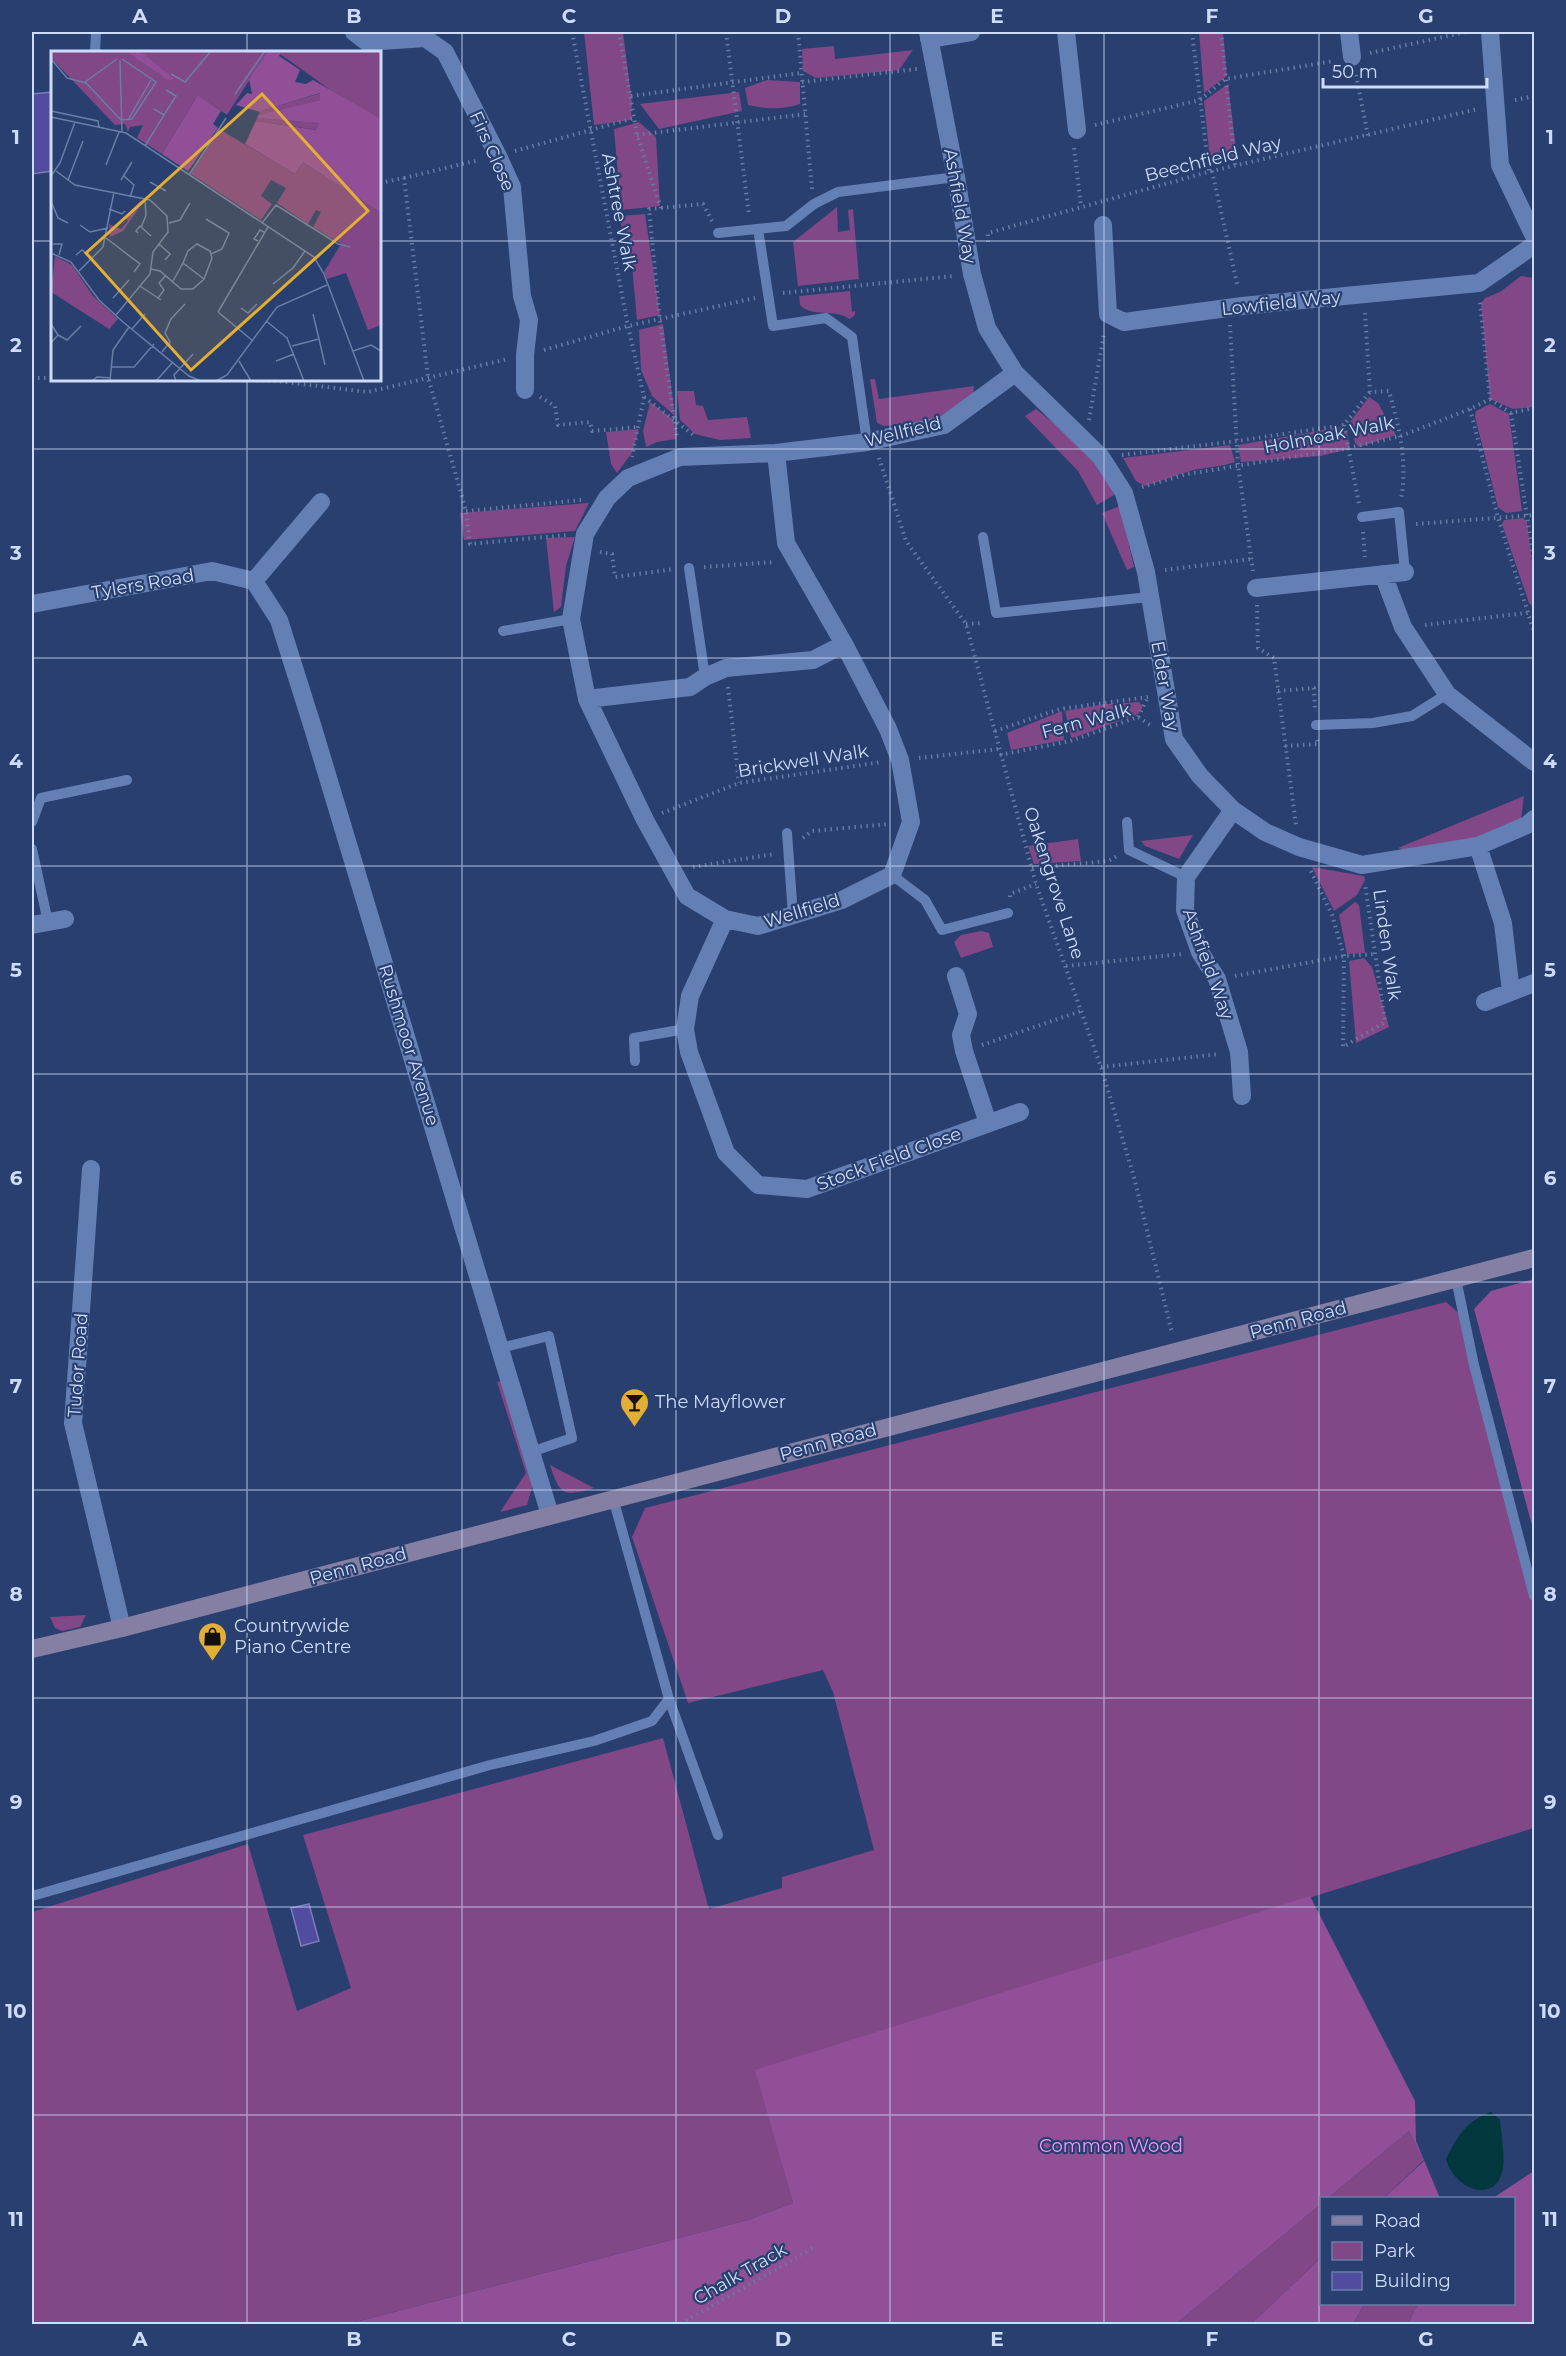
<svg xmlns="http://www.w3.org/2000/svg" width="1566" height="2356" font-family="Montserrat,sans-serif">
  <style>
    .green { fill: #814787 }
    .forest { fill: #914f98 }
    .water { fill: #00383d }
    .building { fill: #524ca0; stroke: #7c7cb6; stroke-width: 1.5 }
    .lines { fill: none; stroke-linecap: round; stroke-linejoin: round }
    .path { stroke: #677ba4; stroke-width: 4; stroke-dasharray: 1.5 4.5; stroke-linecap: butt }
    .lane { stroke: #647fb4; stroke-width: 10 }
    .street { stroke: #647fb4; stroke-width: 18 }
    .secondary { stroke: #847fa3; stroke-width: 18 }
    .grid { fill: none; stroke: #cddcf9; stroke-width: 1.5; stroke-opacity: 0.55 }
    .labels { text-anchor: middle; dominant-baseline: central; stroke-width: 4.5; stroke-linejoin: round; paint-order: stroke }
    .street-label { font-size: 18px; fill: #cddcf9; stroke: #283f6f }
    .poi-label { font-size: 18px; fill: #cddcf9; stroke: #283f6f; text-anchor: start }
    .park-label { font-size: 18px; fill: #f299fb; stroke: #283f6f }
    .inset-road { fill: none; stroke: #6a7ea6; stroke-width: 1.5 }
    .view { fill: #e3ae35; fill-opacity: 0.15; stroke: #e3ae35; stroke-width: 3 }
    .inset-edge { fill: none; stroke: #cddcf9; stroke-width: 3 }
    .neatline { fill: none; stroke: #cddcf9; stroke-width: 2 }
    .grid-label { font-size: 20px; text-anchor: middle; font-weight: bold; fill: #cddcf9 }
  </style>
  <rect width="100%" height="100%" fill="#283f6f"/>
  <path class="green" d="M 584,32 L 623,32 L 632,103 L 631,120 L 594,125 Z
    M 1199,32 L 1223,32 L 1227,76 L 1204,93 Z
    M 834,46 L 835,59 L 913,50 L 899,70 L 816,78 L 803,71 L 802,49 Z
    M 767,80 L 800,82 L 800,104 C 781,110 768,109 748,105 L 745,88 Z
    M 1228,84 L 1237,156 L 1216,164 L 1210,160 L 1204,101 Z
    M 739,92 L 742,111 L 659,129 L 640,104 Z
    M 639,122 L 656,137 L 660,206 L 621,210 L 614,129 Z
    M 837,207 L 838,232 L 850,230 L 848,210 L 853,209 L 859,279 L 798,286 L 793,242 Z
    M 645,214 L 660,315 L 637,320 L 629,233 L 622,233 L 620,216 Z
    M 1521,276 L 1534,278 L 1534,407 L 1513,409 L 1490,399 L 1481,303 L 1485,298 L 1500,292 Z
    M 850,291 L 852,312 L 855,311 L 855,315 L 850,319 C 833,308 813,318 800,305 L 799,296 Z
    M 663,324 L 675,416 L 652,396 L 641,370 L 639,330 Z
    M 870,379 L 875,379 L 879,399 L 974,386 L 973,397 L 941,419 L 884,426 L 877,423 Z
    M 677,391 L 694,391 L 696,405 L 703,406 L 708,420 L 747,417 L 751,438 L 720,440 L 695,434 L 680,420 Z
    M 1369,397 L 1378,403 L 1396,435 L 1359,447 L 1355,443 L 1350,422 Z
    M 650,402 L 674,420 L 676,439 L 657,442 L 646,447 L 643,431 Z
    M 1490,404 L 1509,414 L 1522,511 L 1506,513 L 1498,507 L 1475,417 L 1476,411 Z
    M 1036,409 C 1066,433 1100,457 1114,495 L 1097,505 L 1078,471 L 1025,416 Z
    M 1341,427 L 1347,432 L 1350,449 L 1320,456 L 1241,462 L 1238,445 Z
    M 639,429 L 632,453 L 617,473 L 611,464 L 606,432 Z
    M 1230,445 L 1235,462 L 1225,465 L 1193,470 L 1145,486 L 1136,481 L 1123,458 Z
    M 589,503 L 575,531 L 464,540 L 460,513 Z
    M 1120,506 L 1134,567 L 1127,570 L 1102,513 Z
    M 1523,518 L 1527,522 L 1534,577 L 1534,608 L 1529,603 L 1502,524 L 1504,520 Z
    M 575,537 L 566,566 L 561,607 L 554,612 L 546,538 Z
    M 1139,702 L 1143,707 L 1138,714 L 1073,738 L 1071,737 L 1065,711 L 1106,704 Z
    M 1062,711 L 1064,740 L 1011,750 L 1007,733 Z
    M 1524,796 L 1521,819 L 1472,841 L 1408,851 L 1398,848 Z
    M 1193,835 L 1179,859 L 1145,846 L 1141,841 Z
    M 1078,839 L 1081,861 L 1034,864 L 1028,846 Z
    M 1312,867 L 1364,876 L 1365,880 L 1357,895 L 1334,911 Z
    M 1355,902 L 1359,905 L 1365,953 L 1347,954 L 1339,915 Z
    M 981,931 L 989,933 L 993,947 L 961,958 L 954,942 L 961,935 Z
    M 1364,958 L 1372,967 L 1389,1027 L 1356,1043 L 1349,961 Z
    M 1446,1302 L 1462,1316 L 1534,1584 L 1534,1828 L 756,2070 L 793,2203 L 748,2220 L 348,2324 L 32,2324 L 32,1912 L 248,1844 L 297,2011 L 351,1988 L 303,1835 L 663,1738 L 709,1909 L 782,1888 L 782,1877 L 874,1850 L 833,1692 L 823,1670 L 688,1703 L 632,1537 L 645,1508 Z
    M 502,1381 L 533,1484 L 527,1505 L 500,1512 L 526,1473 L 497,1382 Z
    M 550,1465 L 594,1488 C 564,1497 560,1496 550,1465 Z
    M 86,1615 L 80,1627 L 62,1631 L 55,1628 L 50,1617 Z
    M 1409,2131 L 1424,2160 L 1384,2198 L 1328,2198 Z
    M 1321,2204 L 1321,2258 L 1251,2324 L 1176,2324 Z
    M 1364,2304 L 1418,2304 L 1408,2324 L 1353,2324 Z"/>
  <path class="forest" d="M 1534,1279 L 1534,1533 L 1474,1309 L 1491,1291 Z
    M 1310,1896 L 1415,2101 L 1416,2141 L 1440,2198 L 1384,2198 L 1424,2161 L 1409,2131 L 1328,2198 L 1322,2198 L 1321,2204 L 1176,2324 L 348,2324 L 748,2220 L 793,2203 L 755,2070 Z
    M 1534,2171 L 1534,2324 L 1408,2324 L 1418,2304 L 1514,2304 L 1514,2198 L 1493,2198 Z
    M 1321,2258 L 1322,2304 L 1364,2304 L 1353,2324 L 1251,2324 Z"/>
  <path class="water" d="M 1491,2112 L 1500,2120 C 1501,2133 1505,2155 1503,2168 C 1497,2205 1455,2191 1446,2159 C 1457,2137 1467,2120 1491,2112 Z"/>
  <path class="building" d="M 52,92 L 52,171 L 32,174 L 32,94 Z
    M 309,1904 L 319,1941 L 301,1946 L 291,1908 Z"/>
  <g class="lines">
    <path class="path" d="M 572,32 L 628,326 L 644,397 L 632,457
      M 619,32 L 637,135 L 661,208 L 649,209 L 660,321 L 677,439
      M 726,32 L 749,215
      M 798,32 L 812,189
      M 1192,32 L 1209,172
      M 1221,32 L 1235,166
      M 1370,53 L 1466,32
      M 1356,75 L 1368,136
      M 802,82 L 917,69
      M 631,96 L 801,73
      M 1515,100 L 1534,96
      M 1095,125 L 1200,100 L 1225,79 L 1334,61
      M 637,135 L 805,114
      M 1074,148 L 1081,206
      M 515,151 L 634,118
      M 1212,171 L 1238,288
      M 404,178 L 479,160
      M 380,183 L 404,178 L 428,377 L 466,511 L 470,544 L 567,535
      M 661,208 L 703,204 L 712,221
      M 988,242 L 988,233 L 1212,171 L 1478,109
      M 783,293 L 954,276
      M 1365,313 L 1370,392 L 1389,391 C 1399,427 1408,462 1401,499
      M 1230,325 L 1238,465 L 1253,571
      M 544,350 L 628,326 L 755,298
      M 32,378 L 52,378
      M 244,380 L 277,381 L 368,392 L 508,359
      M 540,397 L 555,406 L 558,425 L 590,422 L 592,431 L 638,427
      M 644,397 L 696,437
      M 1490,399 L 1511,413 L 1534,408
      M 1470,409 L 1498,518 L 1534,632
      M 1511,413 L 1534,561
      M 1089,420 L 1104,333
      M 1344,425 L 1359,504
      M 1122,455 L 1237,441 L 1344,425 L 1370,392
      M 879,458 L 906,541 L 966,624 L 1036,884 L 1101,1067 L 1134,1177 L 1172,1333
      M 1142,487 L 1187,474 L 1348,448 L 1401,436 L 1470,409 L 1490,399 L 1480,302
      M 466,511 L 582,500
      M 1416,524 L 1534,515
      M 1363,532 L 1365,557
      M 600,552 L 612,554 L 615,577 L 675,569
      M 704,567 L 774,562
      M 1165,570 L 1251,559
      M 1257,605 L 1258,648 L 1274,658 L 1296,825
      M 966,624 L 983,623
      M 1425,625 L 1534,612
      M 728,687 L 739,783
      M 1278,691 L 1314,688 L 1315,712
      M 1138,717 L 1147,699
      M 995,731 L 1060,709 L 1148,697
      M 1285,746 L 1318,744 L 1317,740
      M 1000,755 L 1070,741 L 1138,717 L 1153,727
      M 919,758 L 999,749
      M 662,813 L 739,783 L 882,762
      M 803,838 L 812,831 L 889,824
      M 693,867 L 774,854
      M 1032,868 L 1108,861 L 1117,856
      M 1311,871 L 1332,915 L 1344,956 L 1343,1047 L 1385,1022 L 1365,884
      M 1010,897 L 1010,894 L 1036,884
      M 1066,966 L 1182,954
      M 1235,976 L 1344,956 L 1375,954
      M 982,1045 L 1081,1011
      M 1101,1067 L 1220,1054
      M 681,2324 L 813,2248"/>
    <path class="lane" d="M 95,52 L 96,32
      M 758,229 L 773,326 L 826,318 L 852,337 L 867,442
      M 718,233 L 786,226 L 814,204 L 838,192 L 956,177
      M 1362,517 L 1399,512 L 1405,572
      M 983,537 L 996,613 L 1149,597
      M 689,568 L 705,677
      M 503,631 L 571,619
      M 1316,725 L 1373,723 L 1412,716 L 1447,694
      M 32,822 L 41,798 L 127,780
      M 1127,822 L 1129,850 L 1186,877
      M 787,833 L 793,915
      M 32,849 L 48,922
      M 892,875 L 925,900 L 942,930 L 1008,913
      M 635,1061 L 634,1038 L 685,1029
      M 1456,1279 L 1474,1365 L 1534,1596
      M 500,1348 L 549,1336 L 572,1438 L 531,1452
      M 669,1699 L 718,1835
      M 32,1896 L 490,1765 L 594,1741 L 652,1721 L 669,1699 L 613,1498"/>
    <path class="street" d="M 354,32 L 367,42 L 425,38 L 445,52 L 498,156 L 512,187 L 522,296 L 529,320 L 525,355 L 525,390
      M 928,32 L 956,177 L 972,274 L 987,328 L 1015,373 L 1101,457 L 1124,493 L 1146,572 L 1174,739 L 1200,776 L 1233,810 L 1265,832 L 1299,847 L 1362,865 L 1478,846 L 1527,825 L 1534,819
      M 1066,32 L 1077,130
      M 1349,32 L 1352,57
      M 1490,32 L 1500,165 L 1534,236
      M 929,39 L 971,32
      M 1103,225 L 1108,314 L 1124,322 L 1242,306 L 1479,283 L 1534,245
      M 776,453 L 786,543 L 844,644
      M 1383,574 L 1403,627 L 1447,694 L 1534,762
      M 254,581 L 279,620 L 313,728 L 550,1515
      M 254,581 L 321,502
      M 1256,588 L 1405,572
      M 32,604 L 212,571 L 254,581
      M 587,699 L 690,687 L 705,677 L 726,668 L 813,660 L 844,644 L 888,729 L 900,760 L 911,822 L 892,875 L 842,900 L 758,926 L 725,919 L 687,896 L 645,820 L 587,699 L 571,619 L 585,534 L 607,498 L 628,478 L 680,457 L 776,453 L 867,442 L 944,425 L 1015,373
      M 1233,810 L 1186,877 L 1185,910 L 1200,952 L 1217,979 L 1239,1052 L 1242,1096
      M 1478,846 L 1503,923 L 1511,992
      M 725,919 L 690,996 L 685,1029 L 689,1052 L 726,1153 L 758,1185 L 807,1189 L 1020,1112
      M 32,925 L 65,919
      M 956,976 L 968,1014 L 961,1035 L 964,1051 L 988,1123
      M 1485,1002 L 1534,983
      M 91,1169 L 73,1423 L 122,1628"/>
    <path class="secondary" d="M 32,1649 L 122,1628 L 1534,1258"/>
  </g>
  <path class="grid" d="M 247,32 L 247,52M 462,32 L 462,2324M 676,32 L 676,2324M 890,32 L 890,2324M 1104,32 L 1104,2324M 1319,32 L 1319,2324M 32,241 L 52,241M 380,241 L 1534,241M 247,380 L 247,2324M 32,449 L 1534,449M 32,658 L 1534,658M 32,866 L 1534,866M 32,1074 L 1534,1074M 32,1282 L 1534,1282M 32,1490 L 1534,1490M 32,1698 L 1534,1698M 32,1907 L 1534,1907M 32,2115 L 1534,2115"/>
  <defs>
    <symbol id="bar-pin" viewBox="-11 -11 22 30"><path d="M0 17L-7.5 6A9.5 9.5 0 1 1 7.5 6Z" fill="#e3ae35" stroke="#283f6f"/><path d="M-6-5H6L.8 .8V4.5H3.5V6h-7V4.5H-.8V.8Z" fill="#111"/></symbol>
    <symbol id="shop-pin" viewBox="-11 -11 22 30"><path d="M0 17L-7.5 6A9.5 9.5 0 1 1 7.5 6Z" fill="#e3ae35" stroke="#283f6f"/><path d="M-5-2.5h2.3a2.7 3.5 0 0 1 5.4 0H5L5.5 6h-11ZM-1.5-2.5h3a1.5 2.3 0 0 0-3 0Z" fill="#111"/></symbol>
  </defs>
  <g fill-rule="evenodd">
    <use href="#bar-pin" x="618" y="1386" width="33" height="45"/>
    <use href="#shop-pin" x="196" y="1620" width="33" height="45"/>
  </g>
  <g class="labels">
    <g class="street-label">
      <text transform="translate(492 151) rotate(66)">Firs Close</text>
      <text transform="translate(1213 159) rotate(-14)">Beechfield Way</text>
      <text transform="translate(960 206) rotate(80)">Ashfield Way</text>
      <text transform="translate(619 212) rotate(79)">Ashtree Walk</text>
      <text transform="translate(1281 303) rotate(-6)">Lowfield Way</text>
      <text transform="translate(903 432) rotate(-14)">Wellfield</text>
      <text transform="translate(1329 435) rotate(-11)">Holmoak Walk</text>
      <text transform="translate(143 584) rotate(-10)">Tylers Road</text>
      <text transform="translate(1165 686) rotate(80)">Elder Way</text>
      <text transform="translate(1086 721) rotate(-15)">Fern Walk</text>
      <text transform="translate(803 761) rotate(-9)">Brickwell Walk</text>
      <text transform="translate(1054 883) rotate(72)">Oakengrove Lane</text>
      <text transform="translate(802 911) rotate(-17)">Wellfield</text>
      <text transform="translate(1387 945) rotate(82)">Linden Walk</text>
      <text transform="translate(1208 964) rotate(70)">Ashfield Way</text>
      <text transform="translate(409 1045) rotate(73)">Rushmoor Avenue</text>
      <text transform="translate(889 1159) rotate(-20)">Stock Field Close</text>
      <text transform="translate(1298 1320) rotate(-15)">Penn Road</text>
      <text transform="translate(78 1365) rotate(-86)">Tudor Road</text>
      <text transform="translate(828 1442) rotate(-15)">Penn Road</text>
      <text transform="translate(358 1566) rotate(-15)">Penn Road</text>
      <text transform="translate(740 2274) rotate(-30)">Chalk Track</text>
    </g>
    <g class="poi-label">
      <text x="655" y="1402">The Mayflower</text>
      <text x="234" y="1626">Countrywide<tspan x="234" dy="21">Piano Centre</tspan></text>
    </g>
    <g class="park-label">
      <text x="1111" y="2146">Common Wood</text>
    </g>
  </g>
  <g transform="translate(51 51)">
    <rect width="330" height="330" fill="#283f6f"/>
    <path d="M 0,0 L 217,0 L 176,64 L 147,44 L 111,103 L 86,87 L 92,74 L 79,76 L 77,81 L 74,73 L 64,74 L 1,8 ZM 225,0 L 330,0 L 330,68 L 292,48 ZM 270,42 L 269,49 L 209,65 L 210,60 ZM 206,67 L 268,72 L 266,79 L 205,70 ZM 168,78 L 244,123 L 252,111 L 330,162 L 330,274 L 317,279 L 295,222 L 276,228 L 273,221 L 290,193 L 262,176 L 270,161 L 265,159 L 257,173 L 226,152 L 235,137 L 220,129 L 210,145 L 221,153 L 210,169 L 140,123 ZM 89,150 L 92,151 L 72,180 L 59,186 L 58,173 L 70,178 L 77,170 L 74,166 ZM 4,205 L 21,214 L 42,245 L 67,268 L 58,278 L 0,241 Z" fill="#814787"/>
    <path d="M 75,0 L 89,0 L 123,28 L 117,29 ZM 217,0 L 230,2 L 228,5 L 249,19 L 244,31 L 255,33 L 262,29 L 330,68 L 330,162 L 252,111 L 244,123 L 194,93 L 209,61 L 185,54 L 196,42 L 201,43 L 198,28 ZM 269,42 L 269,49 L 209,64 L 210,60 ZM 206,67 L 267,72 L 268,72 L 265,79 L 205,70 ZM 147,44 L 170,60 L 162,73 L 167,77 L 137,120 L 111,103 Z" fill="#914f98" fill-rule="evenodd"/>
    <path class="inset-road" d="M 0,8 L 16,27M 69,10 L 71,81M 120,23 L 134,31 L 160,0M 16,27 L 35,32 L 70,69 L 81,68 L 105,31 L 71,8M 34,31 L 66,8M 184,43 L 214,0M 103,58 L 113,64 L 125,45 L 115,39M 0,60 L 47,70 L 48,76M 0,66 L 75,82 L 263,206 L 273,223 L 313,330M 77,69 L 100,29M 94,95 L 113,64M 55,114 L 68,81M 5,120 L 24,134 L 99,149 L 116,165 L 117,181 L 102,201 L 99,223 L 65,264M 138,124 L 175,67M 0,125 L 9,112 L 24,71M 73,125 L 83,134 L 79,146M 17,129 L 32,90M 70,129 L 81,111M 99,131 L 115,140M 0,150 L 7,167 L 17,172M 58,158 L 71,163 L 74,160M 155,168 L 178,182 L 171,198 L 160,203M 118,172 L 129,169 L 139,152M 211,172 L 225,154 L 287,193 L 299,196M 29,174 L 39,181 L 57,177M 90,177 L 95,164 L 94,148M 87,182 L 85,180 L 89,175 L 100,185M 55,187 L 89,213 L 83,221M 207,190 L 203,188 L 209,179 L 213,181M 2,193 L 11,193 L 8,204M 108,193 L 119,203 L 114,209M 0,202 L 20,211 L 48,249 L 72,271 L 138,325 L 150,330M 25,204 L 31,199 L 41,207M 100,218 L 109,220 L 130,238 L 142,238 L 153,228 L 161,207 L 159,200 L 146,193 L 137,200 L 132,212 L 153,228M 28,220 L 52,196 L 63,141M 122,230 L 132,212M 222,233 L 242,217 L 254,200M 89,235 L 110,249M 62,247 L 78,229M 107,247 L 113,239 L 108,232 L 115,224M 190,257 L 197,262 L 206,253M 167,261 L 217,176M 167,261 L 202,290M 215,270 L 236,287 L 253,330M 0,273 L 7,284 L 0,292M 81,278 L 94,263M 7,284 L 16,289 L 30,275M 268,288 L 274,314M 241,295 L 268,288 L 262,263M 302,300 L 320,294 L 330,300M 111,301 L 119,291 L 114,282 L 120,268 L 134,253M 188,310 L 200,330M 225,310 L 243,303M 60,316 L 83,316 L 103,293M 41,330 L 46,326 L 60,327M 59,330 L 62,299 L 78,276M 105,330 L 122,311M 125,330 L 123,324 L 142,303M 165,330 L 176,324 L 226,256 L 276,234"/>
    <path class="view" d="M 211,43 L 317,160 L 140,319 L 35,202 Z"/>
    <rect width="330" height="330" class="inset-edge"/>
  </g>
  <rect width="1566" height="2356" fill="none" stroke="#283f6f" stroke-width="66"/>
  <rect x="1320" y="2197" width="195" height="108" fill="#283f6f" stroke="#6a7ea6" stroke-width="1.5"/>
  <rect x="1332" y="2216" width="30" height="9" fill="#847fa3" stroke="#6a7ea6" stroke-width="1.5"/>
  <text x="1374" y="2227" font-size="18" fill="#cddcf9">Road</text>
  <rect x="1332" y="2242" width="30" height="18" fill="#814787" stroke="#6a7ea6" stroke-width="1.5"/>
  <text x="1374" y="2257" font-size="18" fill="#cddcf9">Park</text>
  <rect x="1332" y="2272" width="30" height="18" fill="#524ca0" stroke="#6a7ea6" stroke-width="1.5"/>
  <text x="1374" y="2287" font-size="18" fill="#cddcf9">Building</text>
  <path d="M1323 78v9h164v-9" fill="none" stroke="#cddcf9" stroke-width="3"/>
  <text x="1332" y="78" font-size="18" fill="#cddcf9" stroke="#283f6f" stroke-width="4.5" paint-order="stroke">50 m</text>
  <rect x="33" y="33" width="1500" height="2290" class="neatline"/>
  <g class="grid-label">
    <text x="140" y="23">A</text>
    <text x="354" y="23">B</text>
    <text x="569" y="23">C</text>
    <text x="783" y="23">D</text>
    <text x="997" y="23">E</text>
    <text x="1212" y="23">F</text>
    <text x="1426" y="23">G</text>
    <text x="16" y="144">1</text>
    <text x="1550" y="144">1</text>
    <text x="16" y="352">2</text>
    <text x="1550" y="352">2</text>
    <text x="16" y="560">3</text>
    <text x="1550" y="560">3</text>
    <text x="16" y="768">4</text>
    <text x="1550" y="768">4</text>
    <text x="16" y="977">5</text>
    <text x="1550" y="977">5</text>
    <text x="16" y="1185">6</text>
    <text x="1550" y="1185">6</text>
    <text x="16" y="1393">7</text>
    <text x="1550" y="1393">7</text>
    <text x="16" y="1601">8</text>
    <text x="1550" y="1601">8</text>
    <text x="16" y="1809">9</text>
    <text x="1550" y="1809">9</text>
    <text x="16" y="2018">10</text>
    <text x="1550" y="2018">10</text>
    <text x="16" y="2226">11</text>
    <text x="1550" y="2226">11</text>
    <text x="140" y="2346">A</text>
    <text x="354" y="2346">B</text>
    <text x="569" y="2346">C</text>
    <text x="783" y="2346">D</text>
    <text x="997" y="2346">E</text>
    <text x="1212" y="2346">F</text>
    <text x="1426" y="2346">G</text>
  </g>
</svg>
